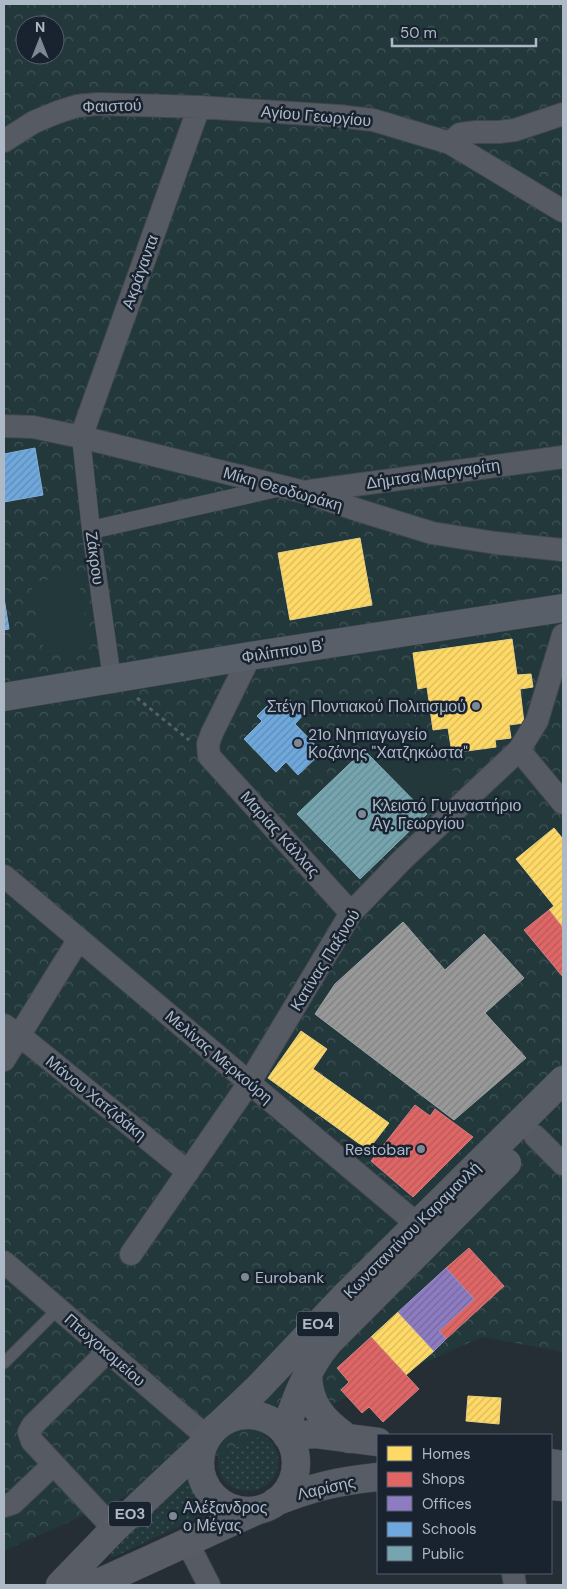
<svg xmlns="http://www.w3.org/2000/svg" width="567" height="1589" font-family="'DM Sans',sans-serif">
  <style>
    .grass { fill: url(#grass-dots) }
    .park { fill: url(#park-crowns); fill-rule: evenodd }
    .garden { fill: #22383b }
    .homes { fill: url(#homes-hatch); stroke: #e7cf83 }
    .shops { fill: url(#shops-hatch); stroke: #d17f83 }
    .offices { fill: url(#offices-hatch); stroke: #988ec4 }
    .schools { fill: url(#schools-hatch); stroke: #82add6 }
    .public { fill: url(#public-hatch); stroke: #87abb6 }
    .industry { fill: url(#industry-hatch); stroke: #9fa3a7 }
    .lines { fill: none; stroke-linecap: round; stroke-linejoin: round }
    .service-casing { stroke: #42474d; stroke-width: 13 }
    .pedestrian-casing { stroke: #42474d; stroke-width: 19 }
    .minor-casing { stroke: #42474d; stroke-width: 24 }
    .secondary-casing { stroke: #42474d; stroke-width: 29 }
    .primary-casing { stroke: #424952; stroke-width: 29 }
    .path { stroke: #585f65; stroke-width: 3; stroke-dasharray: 4 4; stroke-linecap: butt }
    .service { stroke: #565b63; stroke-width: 11 }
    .pedestrian { stroke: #565b63; stroke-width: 18 }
    .minor { stroke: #565b63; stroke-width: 22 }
    .secondary { stroke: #595f68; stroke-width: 28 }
    .primary { stroke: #585d65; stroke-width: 28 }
    .poi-dot { fill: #7e8895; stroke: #192330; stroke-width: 2 }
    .labels { text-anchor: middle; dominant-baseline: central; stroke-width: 5; stroke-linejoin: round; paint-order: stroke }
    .shield { fill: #192330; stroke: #818c9a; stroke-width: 1 }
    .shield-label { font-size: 15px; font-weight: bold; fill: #aeb9c8 }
    .street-label { font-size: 16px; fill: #aeb9c8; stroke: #192330 }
    .poi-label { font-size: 16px; fill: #aeb9c8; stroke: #192330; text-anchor: start }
  </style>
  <defs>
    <pattern id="grass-dots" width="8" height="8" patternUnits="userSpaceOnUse" patternTransform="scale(1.25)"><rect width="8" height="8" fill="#22383b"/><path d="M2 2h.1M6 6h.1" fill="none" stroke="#405356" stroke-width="1.8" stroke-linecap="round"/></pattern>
    <pattern id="park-crowns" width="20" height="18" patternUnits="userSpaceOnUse" patternTransform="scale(1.25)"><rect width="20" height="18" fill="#22383b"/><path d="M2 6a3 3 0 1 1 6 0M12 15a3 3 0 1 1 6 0" fill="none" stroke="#405356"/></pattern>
    <pattern id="homes-hatch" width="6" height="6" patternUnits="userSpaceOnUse" patternTransform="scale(1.25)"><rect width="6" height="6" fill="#ffd966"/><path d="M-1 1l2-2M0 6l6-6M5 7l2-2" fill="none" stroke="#d6b95e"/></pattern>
    <pattern id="shops-hatch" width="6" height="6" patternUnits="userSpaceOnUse" patternTransform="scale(1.25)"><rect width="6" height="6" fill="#e06666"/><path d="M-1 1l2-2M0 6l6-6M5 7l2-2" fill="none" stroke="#b55a5c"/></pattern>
    <pattern id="offices-hatch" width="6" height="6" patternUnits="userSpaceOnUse" patternTransform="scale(1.25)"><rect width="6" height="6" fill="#8e7cc3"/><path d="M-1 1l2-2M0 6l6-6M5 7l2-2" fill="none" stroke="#73689a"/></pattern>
    <pattern id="schools-hatch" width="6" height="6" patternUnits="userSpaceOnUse" patternTransform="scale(1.25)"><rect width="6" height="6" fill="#6fa8dc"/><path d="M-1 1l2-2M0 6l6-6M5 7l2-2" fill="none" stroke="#608cb4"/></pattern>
    <pattern id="public-hatch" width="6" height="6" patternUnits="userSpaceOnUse" patternTransform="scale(1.25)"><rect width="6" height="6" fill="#76a5af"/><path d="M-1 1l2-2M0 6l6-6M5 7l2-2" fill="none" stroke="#668a92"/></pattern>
    <pattern id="industry-hatch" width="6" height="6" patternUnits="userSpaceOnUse" patternTransform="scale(1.25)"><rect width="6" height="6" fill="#999"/><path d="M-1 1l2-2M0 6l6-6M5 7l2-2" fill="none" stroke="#808182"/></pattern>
  </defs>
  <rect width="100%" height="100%" fill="#252d35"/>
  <path class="grass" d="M 261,1433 C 272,1441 278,1448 278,1462 C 278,1502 209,1502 219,1451 Z
    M 188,1479 L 197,1497 L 211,1511 L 114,1557 L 111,1557 L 110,1551 Z"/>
  <path class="park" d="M 4,4 L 563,4 L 563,1352 L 482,1337 L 4,1551 ZM 25,25 L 55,25 L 55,55 L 25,55 Z"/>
  <path class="garden" d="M 77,574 L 91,647 L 45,655 L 31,583 Z
    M 399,716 L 462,780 L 427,814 L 364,750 Z"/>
  <path class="homes" d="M 360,538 L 372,605 L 290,620 L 278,553 Z
    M 512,639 L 517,675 L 531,674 L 533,687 L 520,689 L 524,723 L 509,725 L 511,738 L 495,740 L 496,747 L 452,753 L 448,728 L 433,730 L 427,687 L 418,689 L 413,653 Z
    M 554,828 L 563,839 L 563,928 L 549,910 L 554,906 L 516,859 Z
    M 301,1031 L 327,1049 L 313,1069 L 389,1123 L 368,1150 L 268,1078 Z
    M 398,1312 L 434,1351 L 406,1375 L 371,1337 Z
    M 468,1396 L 501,1398 L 499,1424 L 466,1421 Z"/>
  <path class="shops" d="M 549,910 L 563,928 L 563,977 L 524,930 Z
    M 415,1105 L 430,1116 L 435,1109 L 473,1137 L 413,1197 L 371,1161 Z
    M 469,1248 L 504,1286 L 446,1339 L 439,1331 L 474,1299 L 446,1268 Z
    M 371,1337 L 419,1389 L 383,1422 L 369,1407 L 362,1413 L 341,1390 L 349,1382 L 337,1368 Z"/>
  <path class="offices" d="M 446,1268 L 474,1299 L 439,1331 L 446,1339 L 434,1351 L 398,1312 Z"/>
  <path class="schools" d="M 35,448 L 43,495 L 4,502 L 4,454 Z
    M 4,598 L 9,629 L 4,630 Z
    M 287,697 L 304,714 L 295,724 L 322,752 L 298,775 L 286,762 L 276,772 L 244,739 L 262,721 L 257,716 L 267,706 L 272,711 Z"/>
  <path class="public" d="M 364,750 L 427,814 L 360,879 L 297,814 Z"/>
  <path class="industry" d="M 403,922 L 445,970 L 484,934 L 524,978 L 485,1013 L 526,1058 L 454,1120 L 315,1014 L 335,984 Z"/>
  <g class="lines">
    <defs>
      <path id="service" d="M 4,1363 L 58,1309"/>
      <path id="pedestrian" d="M 81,437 L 91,530 L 112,679
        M 91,530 L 281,487"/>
      <path id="minor" d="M 4,141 L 34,122 L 58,112 L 77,106 L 98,104 L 199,107 L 338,116 L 373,120 L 450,143 L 563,211
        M 450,143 L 460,134 L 476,132 L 499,132 L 515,130 L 563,114
        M 4,426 L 33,427 L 81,437 L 304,492 L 358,510 L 432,533 L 496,543 L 563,550
        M 81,437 L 199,107
        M 310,491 L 563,457
        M 250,656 L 212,733 L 208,744 L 209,756 L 351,913
        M 519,750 L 563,803
        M 4,876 L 417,1224 L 425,1238
        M 4,1025 L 19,1035 L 188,1172
        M 4,1060 L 79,939
        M 535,1136 L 563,1164
        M 131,1254 L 249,1083 L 351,913 L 402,860 L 519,750 L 537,721 L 563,635
        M 4,1262 L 207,1437
        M 107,1352 L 33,1425 L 29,1432 L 32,1441 L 114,1529
        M 4,1506 L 13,1503 L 53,1465
        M 187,1542 L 209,1585
        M 513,1573 L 515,1585"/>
      <path id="secondary" d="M 4,697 L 250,656 L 563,608"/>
      <path id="primary" d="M 308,1373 C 308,1405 323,1421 349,1439
        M200 1463a48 48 0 1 1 96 0a48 48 0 1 1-96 0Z
        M 220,1424 L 258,1388 L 347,1294 L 563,1080
        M 285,1432 C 295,1400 307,1368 329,1342 L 507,1163
        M 287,1436 L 316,1434 L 378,1442
        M 551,1463 L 563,1465
        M 551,1486 L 563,1487
        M 275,1502 C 313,1487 338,1481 378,1477
        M 60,1585 L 114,1529 L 203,1445
        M 94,1585 L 258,1510"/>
    </defs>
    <use href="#service" class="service-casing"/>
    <use href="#pedestrian" class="pedestrian-casing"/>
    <use href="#minor" class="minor-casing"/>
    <use href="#secondary" class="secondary-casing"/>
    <use href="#primary" class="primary-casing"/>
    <path class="path" d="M 137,698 L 189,740"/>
    <use href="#service" class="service"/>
    <use href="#pedestrian" class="pedestrian"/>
    <use href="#minor" class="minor"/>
    <use href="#secondary" class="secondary"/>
    <use href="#primary" class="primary"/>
  </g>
  <g class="poi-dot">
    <circle cx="476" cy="706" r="5"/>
    <circle cx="298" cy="743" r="5"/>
    <circle cx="362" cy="814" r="5"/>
    <circle cx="421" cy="1149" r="5"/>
    <circle cx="245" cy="1277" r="5"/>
    <circle cx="173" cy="1516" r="5"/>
  </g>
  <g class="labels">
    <g class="shield">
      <rect x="297" y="1311.5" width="42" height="25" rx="4"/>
      <rect x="109" y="1501.5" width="42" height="25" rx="4"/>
    </g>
    <g class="shield-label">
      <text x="318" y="1324">ΕΟ4</text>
      <text x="130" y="1514">ΕΟ3</text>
    </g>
    <g class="street-label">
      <text transform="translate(112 106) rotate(-2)">Φαιστού</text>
      <text transform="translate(316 116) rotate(5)">Αγίου Γεωργίου</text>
      <text transform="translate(140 272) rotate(-70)">Ακράγαντα</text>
      <text transform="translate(433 474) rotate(-8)">Δήμτσα Μαργαρίτη</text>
      <text transform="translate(283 489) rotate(16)">Μίκη Θεοδωράκη</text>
      <text transform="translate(95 558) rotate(82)">Ζάκρου</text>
      <text transform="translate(283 651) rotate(-9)">Φιλίππου Β'</text>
      <text transform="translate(280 834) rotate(48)">Μαρίας Κάλλας</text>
      <text transform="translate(325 960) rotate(-58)">Κατίνας Παξινού</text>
      <text transform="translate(219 1057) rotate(40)">Μελίνας Μερκούρη</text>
      <text transform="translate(96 1098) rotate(39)">Μάνου Χατζιδάκη</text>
      <text transform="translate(412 1230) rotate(-45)">Κωνσταντίνου Καραμανλή</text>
      <text transform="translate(105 1350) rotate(41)">Πτωχοκομείου</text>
      <text transform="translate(326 1488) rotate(-13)">Λαρίσης</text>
    </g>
    <g class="poi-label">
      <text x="466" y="706" text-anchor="end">Στέγη Ποντιακού Πολιτισμού</text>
      <text x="308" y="734">21ο Νηπιαγωγείο<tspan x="308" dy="18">Κοζάνης "Χατζηκώστα"</tspan></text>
      <text x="372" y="805">Κλειστό Γυμναστήριο<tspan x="372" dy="18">Αγ. Γεωργίου</tspan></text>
      <text x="411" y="1149" text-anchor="end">Restobar</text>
      <text x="255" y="1277">Eurobank</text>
      <text x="183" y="1507">Αλέξανδρος<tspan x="183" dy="18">ο Μέγας</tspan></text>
    </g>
  </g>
  <rect width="567" height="1589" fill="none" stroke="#aeb9c8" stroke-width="10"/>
  <rect x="377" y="1434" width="175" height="140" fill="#192330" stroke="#555f6d"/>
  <rect x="387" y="1446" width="25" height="15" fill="#ffd966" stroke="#555f6d"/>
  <text x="422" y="1459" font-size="15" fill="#aeb9c8">Homes</text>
  <rect x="387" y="1472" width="25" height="15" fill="#e06666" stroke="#555f6d"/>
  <text x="422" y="1484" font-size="15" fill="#aeb9c8">Shops</text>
  <rect x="387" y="1496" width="25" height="15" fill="#8e7cc3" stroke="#555f6d"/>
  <text x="422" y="1509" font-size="15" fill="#aeb9c8">Offices</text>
  <rect x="387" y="1522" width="25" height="15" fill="#6fa8dc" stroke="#555f6d"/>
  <text x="422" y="1534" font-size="15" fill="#aeb9c8">Schools</text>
  <rect x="387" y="1546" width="25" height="15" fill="#76a5af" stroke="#555f6d"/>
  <text x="422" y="1559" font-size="15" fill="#aeb9c8">Public</text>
  <g transform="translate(40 40)"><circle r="24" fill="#192330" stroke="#555f6d"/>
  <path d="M0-4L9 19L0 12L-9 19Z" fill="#7e8895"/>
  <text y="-8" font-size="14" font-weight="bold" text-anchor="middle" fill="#aeb9c8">N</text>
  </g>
  <path d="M392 38v8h144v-8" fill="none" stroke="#aeb9c8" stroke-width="2.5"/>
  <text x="400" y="38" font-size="15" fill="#aeb9c8" stroke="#192330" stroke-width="4" paint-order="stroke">50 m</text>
</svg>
